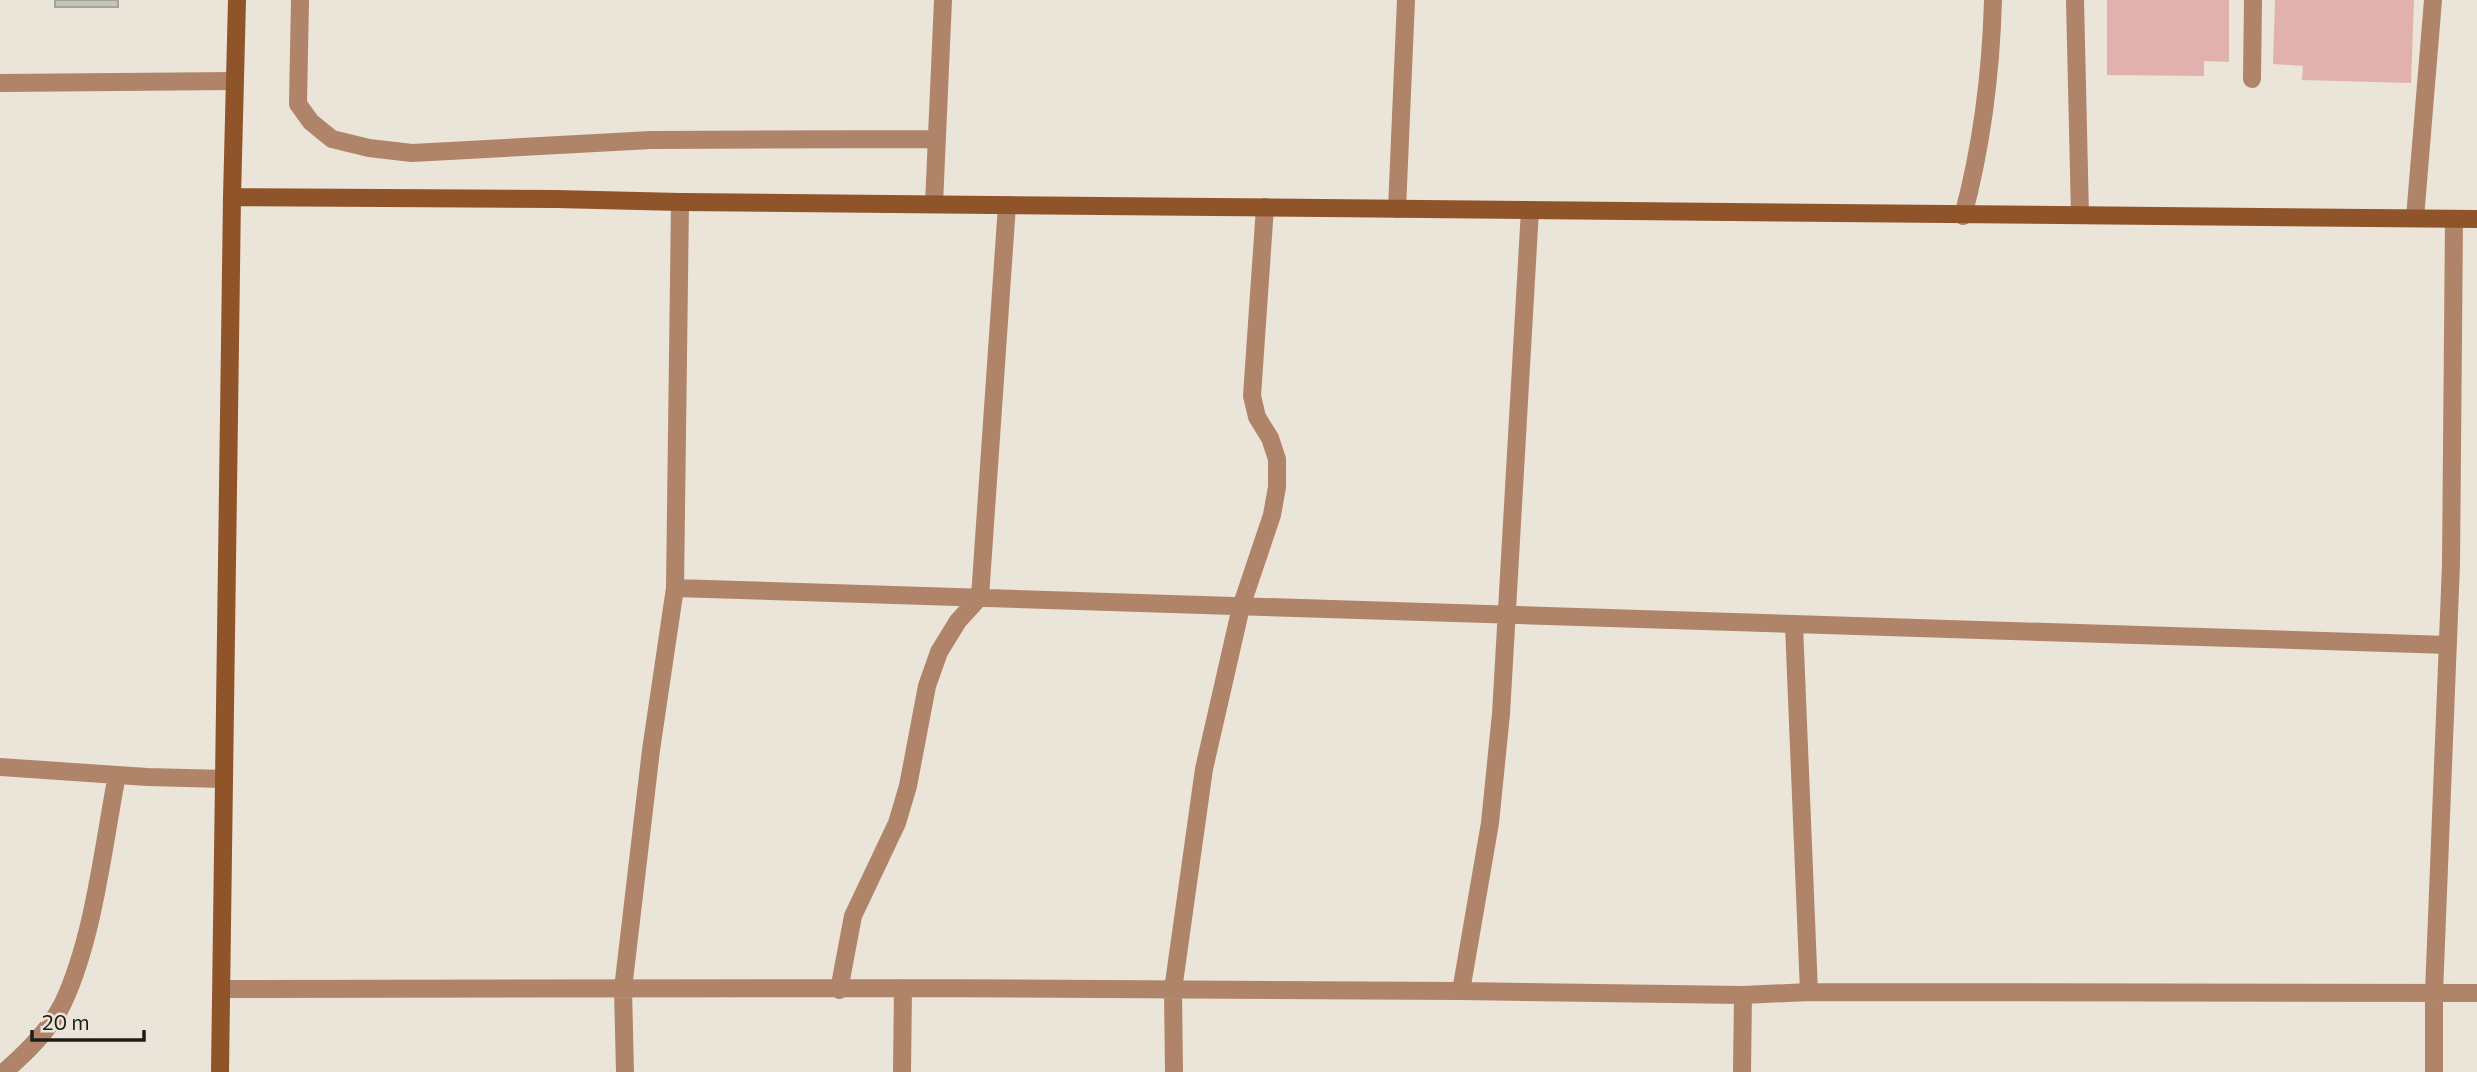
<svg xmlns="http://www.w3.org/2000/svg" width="2477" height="1072" font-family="Commissioner,sans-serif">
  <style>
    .green { fill: #e1b2ad }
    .building { fill: #c4c5b9; stroke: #a4a59a; stroke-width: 2 }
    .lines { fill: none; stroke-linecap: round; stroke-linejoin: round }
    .lane { stroke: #af8469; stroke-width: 18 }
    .street { stroke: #af8469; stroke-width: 18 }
    .secondary { stroke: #90542a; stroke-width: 18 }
  </style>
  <rect width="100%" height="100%" fill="#ebe4d9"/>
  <path class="green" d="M 2107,0 L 2229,0 L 2229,62 L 2204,61 L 2204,76 L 2107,75 Z
    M 2275,0 L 2414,0 L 2411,83 L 2302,80 L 2303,66 L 2273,64 Z"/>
  <path class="building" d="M 55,0 L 118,0 L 118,7 L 55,7 Z"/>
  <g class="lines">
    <path class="lane" d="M 2075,0 L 2080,215
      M 2252,79 L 2253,0
      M 2415,218 L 2433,0"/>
    <path class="street" d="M 300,0 L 298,104 L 311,122 L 332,139 L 369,148 L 412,153 L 651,140 L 937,139
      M 0,83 L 235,81
      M 934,204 L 943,0
      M 1397,209 L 1406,0
      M 1963,216 C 1982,145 1991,73 1993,0
      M 675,588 L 2448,645
      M 1794,625 L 1809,992
      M 0,767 L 147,777 L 224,779
      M 222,989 L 903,988 L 1461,991 L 1743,995 L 1809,992 L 2477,993
      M 839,990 L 853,916 L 897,823 L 908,786 L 927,686 L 939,652 L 958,621 L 980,597 L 1007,205
      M 1461,991 L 1490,823 L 1501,714 L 1530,210
      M 4,1072 C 26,1053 50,1030 63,1003 C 94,937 103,847 117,775
      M 625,1072 L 623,989 L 651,750 L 675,588 L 680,202
      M 902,1072 L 903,988
      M 1174,1072 L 1173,990 L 1204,769 L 1241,607 L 1272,515 L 1277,487 L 1277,459 L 1270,438 L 1257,417 L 1252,396 L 1265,207
      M 1742,1072 L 1743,995
      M 2434,1072 L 2434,993 L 2451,564 L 2454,219"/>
    <path class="secondary" d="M 232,197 L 556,199 L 680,202 L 2477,219
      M 220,1072 L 232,197 L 237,0"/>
  </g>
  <path d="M32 1030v10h112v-10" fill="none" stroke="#1e1c18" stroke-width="3.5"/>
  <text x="42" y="1030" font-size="21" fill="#1e1c18" stroke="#ebe4d9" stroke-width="5" paint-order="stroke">20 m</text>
</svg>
